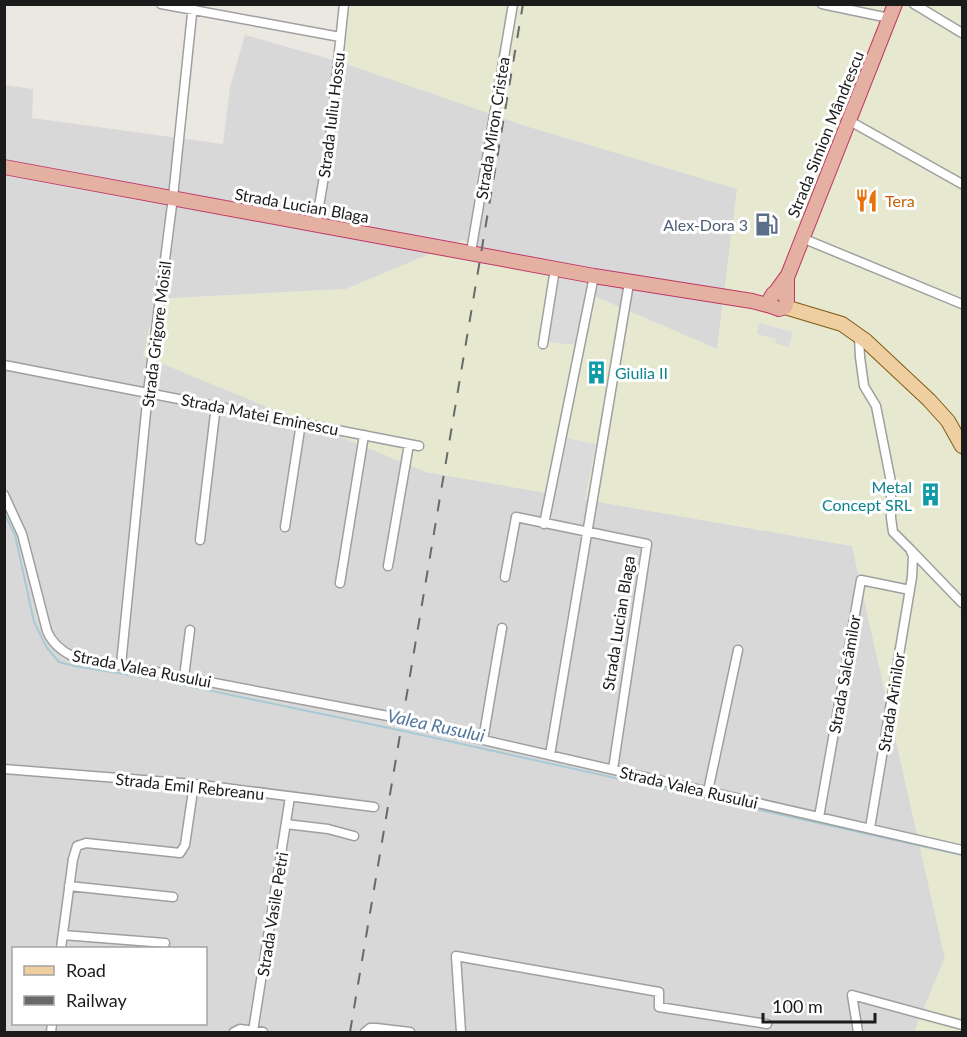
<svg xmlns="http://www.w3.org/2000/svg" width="967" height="1037" font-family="Lato,sans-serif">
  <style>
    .residential { fill: #d9d8d8; fill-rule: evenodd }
    .farmland { fill: #e6e8cf }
    .parking { fill: #dbdbdb }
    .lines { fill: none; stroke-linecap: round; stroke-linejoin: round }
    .stream { stroke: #a7cad4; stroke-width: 2 }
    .minor-casing { stroke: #9f9f9f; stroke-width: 11 }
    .primary-casing { stroke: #805b12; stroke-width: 16 }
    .trunk-casing { stroke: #bf3868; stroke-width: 16 }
    .minor { stroke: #fff; stroke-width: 8 }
    .primary { stroke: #efcea2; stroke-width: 14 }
    .trunk { stroke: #e4b0a1; stroke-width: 14 }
    .rail { stroke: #696969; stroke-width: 2; stroke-dasharray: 12 12; stroke-linecap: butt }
    .labels { text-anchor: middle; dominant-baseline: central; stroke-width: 6; stroke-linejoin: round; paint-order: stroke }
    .street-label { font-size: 16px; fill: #1b1b1b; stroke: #fff }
    .food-label { font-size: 16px; fill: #c56008; stroke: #fff; text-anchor: start }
    .service-label { font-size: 16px; fill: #4e5e75; stroke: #fff; text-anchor: end }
    .culture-label { font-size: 16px; fill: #0d838f; stroke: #fff; text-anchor: start }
    .water-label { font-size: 18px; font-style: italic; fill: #54799e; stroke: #fff }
  </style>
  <rect width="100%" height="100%" fill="#ebe8e2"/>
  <path class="residential" d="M 245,35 L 344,63 L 526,126 L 738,189 L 717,349 L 463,240 L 346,289 L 156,299 L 426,472 L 852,546 L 945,958 L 914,1032 L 5,1032 L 5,85 L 33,89 L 32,118 L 223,144 L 230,87 ZM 14,948 L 206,948 L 206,1024 L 14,1024 Z"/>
  <path class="farmland" d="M 349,5 L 962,5 L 962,1032 L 914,1032 L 945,958 L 852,546 L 426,472 L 143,356 L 156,299 L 346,289 L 463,240 L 717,349 L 737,189 L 526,126 L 344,63 Z"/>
  <path class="parking" d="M 558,277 L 589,283 L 578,345 L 547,342 Z
    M 759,323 L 793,332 L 789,347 L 775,343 L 776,339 L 757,334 Z
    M 567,438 L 596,444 L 580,524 L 550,518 Z"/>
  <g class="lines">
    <path class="stream" d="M 4,513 L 15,535 L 34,622 L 47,648 L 59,662 L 74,666 L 155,679 L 408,732 L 962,855"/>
    <defs>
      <path id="minor" d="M 161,4 L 340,37
        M 822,4 L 889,18
        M 914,4 L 962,33
        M 848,120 L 962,184
        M 316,224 L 329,147 L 344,4
        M 802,238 L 962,304
        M 471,252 L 513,4
        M 859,336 L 860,357 L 864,386 L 876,406 L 891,482 L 891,518 L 893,532 L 910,549 L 913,556 L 912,577 L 870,828
        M 543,344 L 555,269
        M 4,365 L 419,446
        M 4,495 L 22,534 L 47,631 C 52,643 60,650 72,656 L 388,716
        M 544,524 L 594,276
        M 285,527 L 301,423
        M 200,540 L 216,405
        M 911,550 L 962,603
        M 388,566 L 409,444
        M 505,577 L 516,517 L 647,544 L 613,769
        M 340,583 L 364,435
        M 121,665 L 148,392 L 173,197 L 193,4
        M 184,677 L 190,630
        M 414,724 L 962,850
        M 483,740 L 502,628
        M 550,755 L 629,283
        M 4,769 L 194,784 L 374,807
        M 708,791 L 738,650
        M 819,817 L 861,580 L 910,590
        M 286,824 L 328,829 L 354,836
        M 69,886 L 173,897
        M 63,935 L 165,943
        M 61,948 L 73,859 L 77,846 L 86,843 L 180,853 L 185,845 L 194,784
        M 253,1031 L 290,797
        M 51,1032 L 52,1024
        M 234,1032 L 240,1029 L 263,1032
        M 365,1032 L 370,1028 L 376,1028 L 410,1032
        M 461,1032 L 456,956 L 659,992 L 659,1007 L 767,1024
        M 858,1032 L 852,995 L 962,1025"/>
      <path id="primary" d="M 785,307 L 842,324 L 866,341 L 929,400 L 948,421 L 962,446"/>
      <path id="trunk" d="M 4,167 L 594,276 L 752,301 L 771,306
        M 775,293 L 788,275 L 895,4
        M 786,296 L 779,292 L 773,294 L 770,299 L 771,306 L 779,309 L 785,307 L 787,301 L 787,277"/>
    </defs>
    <use href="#minor" class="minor-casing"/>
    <use href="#primary" class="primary-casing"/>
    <use href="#trunk" class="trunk-casing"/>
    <use href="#minor" class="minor"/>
    <use href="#primary" class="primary"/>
    <use href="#trunk" class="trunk"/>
    <path class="rail" d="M 350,1032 L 523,4"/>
  </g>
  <defs>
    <symbol id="restaurant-bare" viewBox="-9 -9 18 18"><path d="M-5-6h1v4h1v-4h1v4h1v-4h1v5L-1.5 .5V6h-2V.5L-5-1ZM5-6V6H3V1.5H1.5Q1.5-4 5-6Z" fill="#e8710a" stroke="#fff" stroke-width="2.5" paint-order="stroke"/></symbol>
    <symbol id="fuel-bare" viewBox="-9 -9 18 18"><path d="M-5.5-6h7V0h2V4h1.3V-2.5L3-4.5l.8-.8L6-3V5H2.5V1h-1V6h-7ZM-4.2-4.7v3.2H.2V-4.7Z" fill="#5c6f8a" stroke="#fff" stroke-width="2.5" paint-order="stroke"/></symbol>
    <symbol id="building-bare" viewBox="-9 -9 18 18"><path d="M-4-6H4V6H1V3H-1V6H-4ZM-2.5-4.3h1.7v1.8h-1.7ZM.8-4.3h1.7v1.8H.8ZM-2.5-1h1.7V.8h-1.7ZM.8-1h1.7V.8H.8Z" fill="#0f9aa8" stroke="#fff" stroke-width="2.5" paint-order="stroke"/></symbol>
  </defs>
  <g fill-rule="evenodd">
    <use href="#restaurant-bare" x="850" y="184" width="33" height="33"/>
    <use href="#fuel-bare" x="750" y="208" width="33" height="33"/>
    <use href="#building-bare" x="580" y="356" width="33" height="33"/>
    <use href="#building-bare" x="914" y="478" width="33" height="33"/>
  </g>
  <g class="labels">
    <g class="street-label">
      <text transform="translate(331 115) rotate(-83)">Strada Iuliu Hossu</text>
      <text transform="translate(492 128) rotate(-81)">Strada Miron Cristea</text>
      <text transform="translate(825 134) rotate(-68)">Strada Simion Mândrescu</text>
      <text transform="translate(302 205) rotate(10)">Strada Lucian Blaga</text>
      <text transform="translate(156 334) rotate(-83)">Strada Grigore Moisil</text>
      <text transform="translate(260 414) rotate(11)">Strada Matei Eminescu</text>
      <text transform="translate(618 623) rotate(-81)">Strada Lucian Blaga</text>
      <text transform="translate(142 668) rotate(11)">Strada Valea Rusului</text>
      <text transform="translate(844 674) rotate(-80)">Strada Salcâmilor</text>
      <text transform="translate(891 702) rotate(-81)">Strada Arinilor</text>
      <text transform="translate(190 786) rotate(6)">Strada Emil Rebreanu</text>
      <text transform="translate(689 787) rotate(13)">Strada Valea Rusului</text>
      <text transform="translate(272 914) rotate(-81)">Strada Vasile Petri</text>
    </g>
    <g class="food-label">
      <text x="885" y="200">Tera</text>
    </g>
    <g class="service-label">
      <text x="748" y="224">Alex-Dora 3</text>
    </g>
    <g class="culture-label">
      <text x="615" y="372">Giulia II</text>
      <text x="912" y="486" text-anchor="end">Metal<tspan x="912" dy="18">Concept SRL</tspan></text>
    </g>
    <g class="water-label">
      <text transform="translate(436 725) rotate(12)">Valea Rusului</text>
    </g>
  </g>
  <rect width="967" height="1037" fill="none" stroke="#1b1b1b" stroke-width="12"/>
  <rect x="12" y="947" width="195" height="78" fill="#ffffff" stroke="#a4a4a4" stroke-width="1.5"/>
  <rect x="24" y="966" width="30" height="9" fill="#efcea2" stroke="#a4a4a4" stroke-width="1.5"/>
  <text x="66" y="977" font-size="18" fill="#1b1b1b">Road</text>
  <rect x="24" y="996" width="30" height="9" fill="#696969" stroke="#a4a4a4" stroke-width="1.5"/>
  <text x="66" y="1007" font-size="18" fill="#1b1b1b">Railway</text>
  <path d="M763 1013v9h112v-9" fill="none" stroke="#1b1b1b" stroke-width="3"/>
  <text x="772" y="1013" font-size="18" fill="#1b1b1b" stroke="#ffffff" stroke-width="4.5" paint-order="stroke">100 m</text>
</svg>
